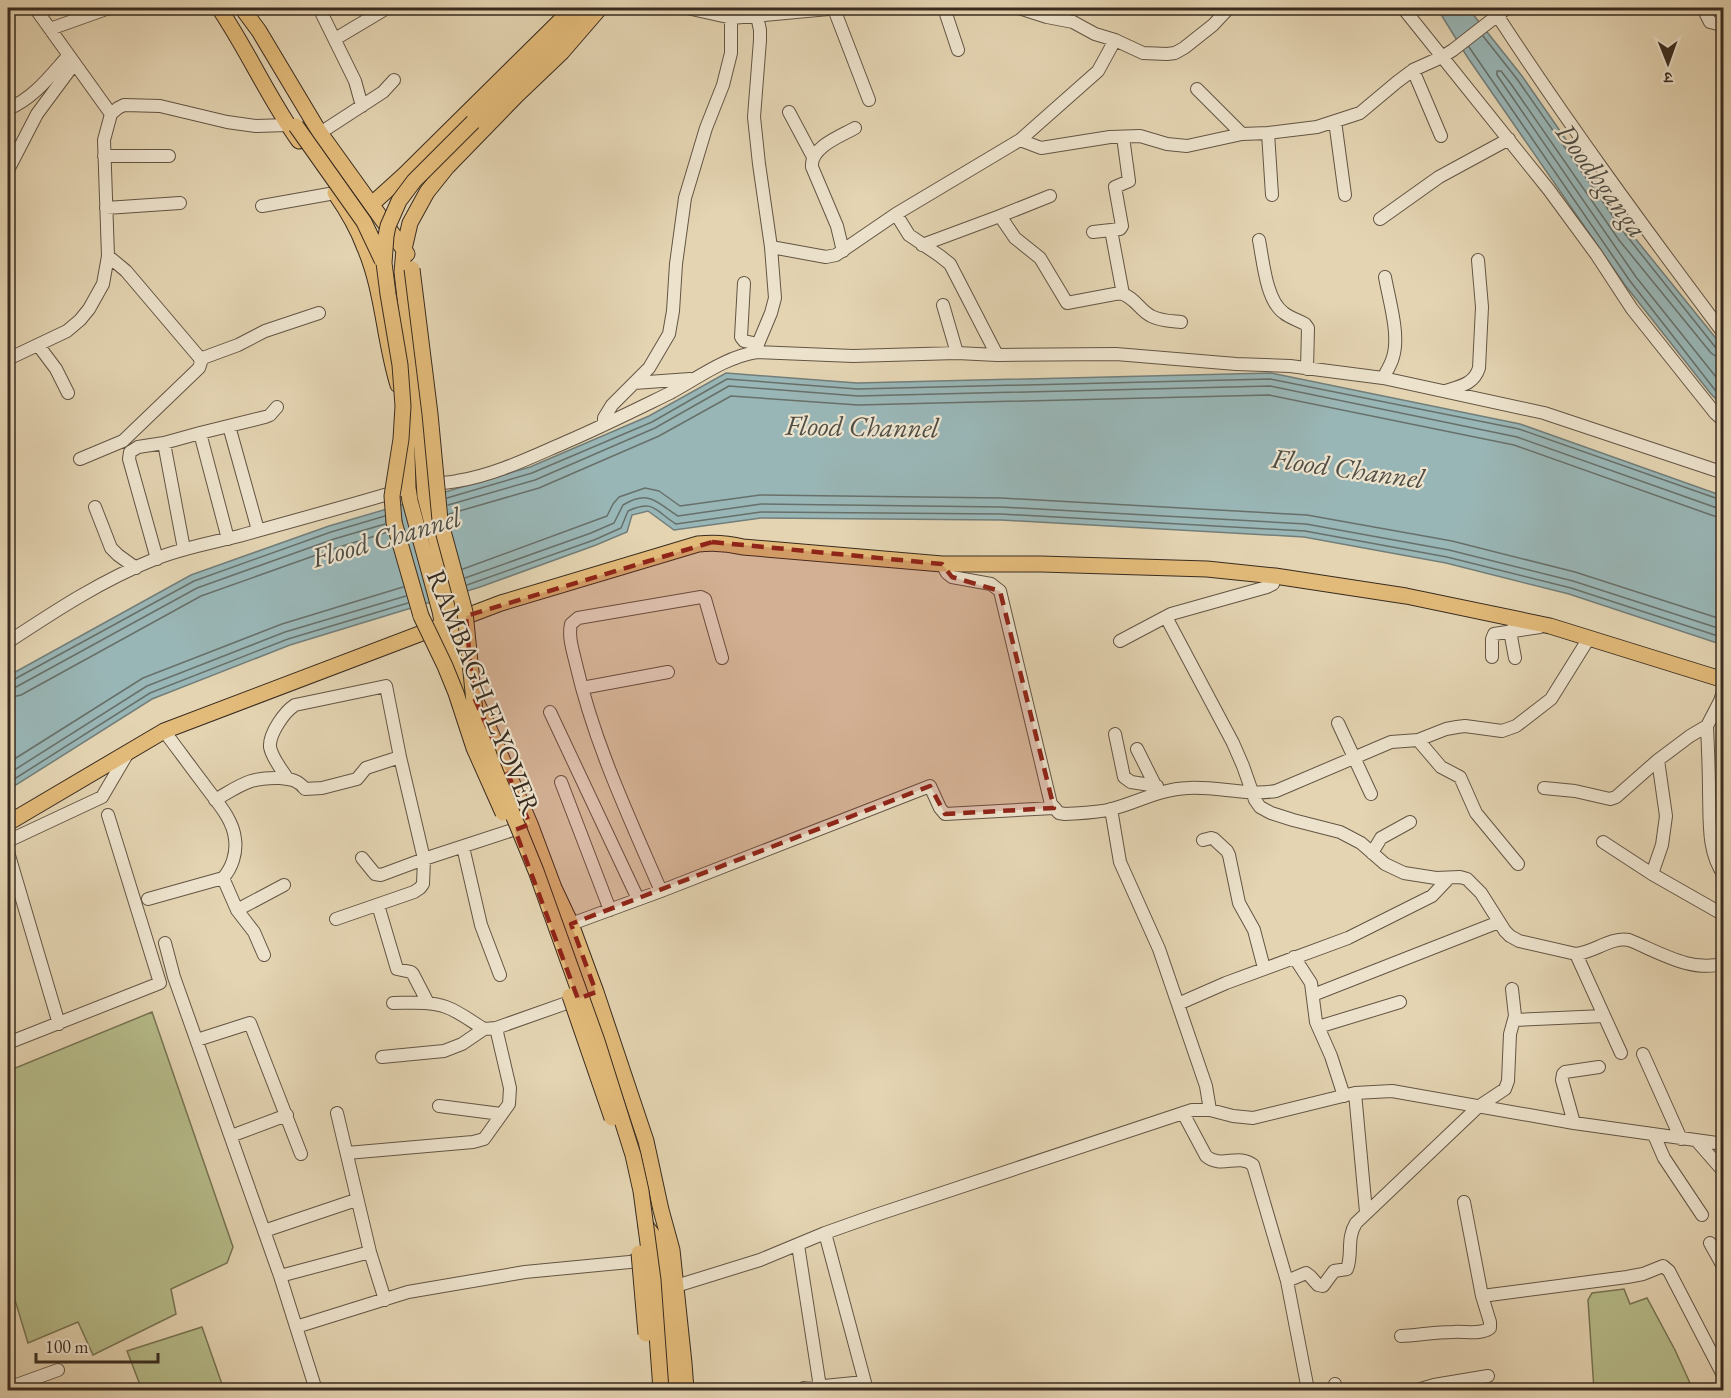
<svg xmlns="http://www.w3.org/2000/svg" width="1731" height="1398" font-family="'EB Garamond','Noto Serif Devanagari',serif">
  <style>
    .green { fill: #b6bc8a; stroke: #777454; stroke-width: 1.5 }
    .water { fill: #99b6b6; stroke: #727e7a; stroke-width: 1.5 }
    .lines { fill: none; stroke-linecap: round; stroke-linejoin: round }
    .shore { stroke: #68706a; stroke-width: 1.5 }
    .minor-casing { stroke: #635544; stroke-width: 14 }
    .major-casing { stroke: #382b1f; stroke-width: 17 }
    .minor { stroke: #ede3cd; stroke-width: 12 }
    .major { stroke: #e2ba79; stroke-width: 15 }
    .major-bridge-casing { stroke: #382b1f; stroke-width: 17; stroke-linecap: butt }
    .major-bridge { stroke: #e2ba79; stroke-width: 15 }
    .marked { fill: #8f2418; fill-opacity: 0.2; stroke: #8f2418; stroke-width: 4.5; stroke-dasharray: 12 8; stroke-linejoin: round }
    .labels { text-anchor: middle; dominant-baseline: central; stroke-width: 4.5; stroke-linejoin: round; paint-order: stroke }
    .street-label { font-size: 27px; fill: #382b1f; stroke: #ede3cd }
    .water-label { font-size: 28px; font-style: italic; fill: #504e45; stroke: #ede3cd }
  </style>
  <rect width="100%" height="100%" fill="#e4d4b2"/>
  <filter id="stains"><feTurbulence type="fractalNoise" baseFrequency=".00333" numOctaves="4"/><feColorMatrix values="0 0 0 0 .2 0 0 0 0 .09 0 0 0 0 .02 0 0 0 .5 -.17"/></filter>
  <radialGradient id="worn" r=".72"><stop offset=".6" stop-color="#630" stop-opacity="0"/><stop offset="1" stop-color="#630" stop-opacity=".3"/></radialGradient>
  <path class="green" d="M 152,1012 L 233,1247 L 227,1263 L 171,1289 L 176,1314 L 93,1355 L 78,1322 L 28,1343 L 8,1277 L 8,1071 Z
    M 1624,1289 L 1630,1304 L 1647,1298 L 1675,1350 L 1690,1383 L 1673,1390 L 1594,1390 L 1588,1300 L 1592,1293 Z
    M 202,1327 L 224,1390 L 142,1390 L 127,1351 Z"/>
  <path class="water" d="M 1437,8 L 1468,8 L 1522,76 L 1630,232 L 1723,347 L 1723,406 L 1711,394 L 1625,285 L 1468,58 Z
    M 726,373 L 857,383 L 1271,373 L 1520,424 L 1723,496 L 1723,645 L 1569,594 L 1446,563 L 1304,537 L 1001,520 L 761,518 L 674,530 L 648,511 L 632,515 L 627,532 L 596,545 L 480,587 L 290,645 L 152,699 L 8,790 L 8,676 L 191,575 L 329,526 L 530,467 L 649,416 Z"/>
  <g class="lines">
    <path class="shore" d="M 1483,36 L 1517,79 L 1626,235 L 1716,348 L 1724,351
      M 1469,47 L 1630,281 L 1715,390 L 1724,398
      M 1724,358 L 1717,357 L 1711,353 L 1619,240 L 1511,84 L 1501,71 L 1497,71 L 1497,75 L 1636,277 L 1724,387
      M 447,498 L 532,473 L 652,422 L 727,379 L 857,389 L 1270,379 L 1519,429 L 1724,501
      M 448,505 L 535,480 L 655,428 L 729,386 L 858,396 L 1270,386 L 1517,437 L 1717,508 L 1724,508
      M 449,514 L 539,488 L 659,436 L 731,396 L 858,405 L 1269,395 L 1514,445 L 1714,516 L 1724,517
      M 463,569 L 607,516 L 613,504 L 619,497 L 645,488 L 659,491 L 680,506 L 760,495 L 1002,498 L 1307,515 L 1452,541 L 1575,572 L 1724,620
      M 465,578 L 591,533 L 614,523 L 623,505 C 650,489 657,503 678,516 L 761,504 L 1002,507 L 1306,524 L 1449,550 L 1573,581 L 1724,630
      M 467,585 L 594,540 L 621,528 L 628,511 C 655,499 655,511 676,524 L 761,512 L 1001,514 L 1305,531 L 1447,557 L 1571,588 L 1724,638
      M 8,681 L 13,680 L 194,581 L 331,532 L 385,516
      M 8,689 L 16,687 L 197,588 L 334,539 L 385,524
      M 8,698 L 21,695 L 201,596 L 336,548 L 388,532
      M 8,763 L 143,678 L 282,624 L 403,587
      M 8,774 L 147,686 L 285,632 L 406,596
      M 8,783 L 150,693 L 288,639 L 408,603"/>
    <defs>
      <path id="minor" d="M 35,8 L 111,114
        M 319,8 L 355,81 L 362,106
        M 687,8 L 732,18 L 839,8
        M 944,8 L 958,50
        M 1019,8 L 1047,17 L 1073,22 L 1095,34 L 1115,40 L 1143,53 L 1167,54 L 1175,53 L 1184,48 L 1213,25 L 1229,8
        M 1403,8 L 1549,190 L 1596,254 L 1632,309 L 1715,413 L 1724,421
        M 1491,8 L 1497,15 C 1568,124 1646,230 1724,334
        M 1703,8 L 1710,22 L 1718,24 L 1724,22
        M 834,9 L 869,100
        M 757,16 L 760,30 L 760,40 L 754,117 L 759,164 L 771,247 L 775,298 L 771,313 L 758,344 L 757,352
        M 50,29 L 109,8
        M 335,39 L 387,8
        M 1413,70 L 1441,136
        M 1197,89 L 1242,134
        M 8,109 C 34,98 50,76 68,56
        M 789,112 L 813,157
        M 1335,121 L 1345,195
        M 320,133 L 383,92 L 394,80
        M 1268,133 L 1272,195
        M 1020,140 L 1098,71 L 1115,40
        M 104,156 L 169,156
        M 8,170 L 37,114 L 74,64
        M 262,206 L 335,193
        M 106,208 L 180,203
        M 896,214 L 909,235 L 940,256 L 950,264 L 997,355
        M 1000,216 L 1050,196
        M 1380,219 L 1439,177 L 1509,139
        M 1111,230 L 1123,294
        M 1093,232 L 1120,229 L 1122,226 L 1115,187 L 1129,181 L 1123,137
        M 1259,240 C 1263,260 1266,301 1284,313 C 1290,318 1298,320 1305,324 L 1308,328 L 1307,369
        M 922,245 L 1000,216 L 1015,238 L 1040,258 L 1067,303 L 1120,293 C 1135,297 1139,310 1151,316 C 1160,321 1171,321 1181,322
        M 771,247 L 826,257 L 836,255 L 896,214 L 1020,140 L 1041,148 L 1110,137 L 1140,136 L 1167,144 L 1187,146 L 1242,134 L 1268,133 L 1317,127 L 1360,113 L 1397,82 L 1413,70 L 1442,57 L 1453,50 L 1507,8
        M 843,251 L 837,226 L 812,167 C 810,147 841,136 855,128
        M 744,283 L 741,337 L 744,341 L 758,344
        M 943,305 L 957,353
        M 38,345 L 56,369 L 68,393
        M 8,359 L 67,331 L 80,320 L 89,309 L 103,284 L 108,256 L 104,140 L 111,114 L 118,108 L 124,105 L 160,106 L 227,122 L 256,126 L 288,125
        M 200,359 L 238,345 L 265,331 L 319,313
        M 1383,378 C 1386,372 1391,365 1393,357 C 1400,335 1389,300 1385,277
        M 634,383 L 690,379
        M 1445,391 C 1461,386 1474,384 1479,368 L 1482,307 L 1478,260
        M 604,425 L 604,418 L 612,405 L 649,368 L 669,334 L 673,311 L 676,264 L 685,198 L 706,128 L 723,85 L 731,53 L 731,8
        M 229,426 L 258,530
        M 200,433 L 265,417 L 270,415 L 277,407
        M 164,443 L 184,549
        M 80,459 L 123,441 L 199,368 L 201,362 L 199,357 L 126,271 L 108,256
        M 430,484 C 439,483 449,483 457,481 C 495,475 531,457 566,442 C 601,427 635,410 670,393 C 698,378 725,357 757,352 L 853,356 L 957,353 L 997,355 L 1116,354 L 1236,364 L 1290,366 L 1383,378 L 1544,413 L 1724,473
        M 95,507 L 111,548 L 118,555 L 136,568
        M 157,559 L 129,459 L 130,452 L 138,447 L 164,443 L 200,433 L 228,539
        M 942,564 L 947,573 L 952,577 L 991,584 L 1000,591 L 1051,804 L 1059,813 L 1065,814 C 1080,813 1097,813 1112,809 C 1138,802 1160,789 1188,788 C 1217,786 1246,796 1276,791 L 1391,742 L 1418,740 L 1446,729 L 1457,727 L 1465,726 L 1502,731 L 1516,726 L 1551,699 L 1589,638
        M 1166,617 L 1233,743 L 1243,766 L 1255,800 L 1260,807 L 1271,813 L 1293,820 L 1340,832 L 1361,843 L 1385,864 L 1404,873 L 1436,878 L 1460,877 L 1467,879 L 1481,893 L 1505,931 L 1510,936 L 1519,941 L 1576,954 C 1595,952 1610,937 1629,940 C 1657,951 1693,974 1724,963
        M 1510,631 L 1515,658
        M 1120,641 L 1171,614 L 1267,587 L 1273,584 L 1275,576
        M 8,642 C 55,611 102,580 155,559 C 182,548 211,543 239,536 C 292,521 345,507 398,491
        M 1492,657 L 1492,639 L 1494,634 L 1540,627
        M 582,688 L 668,672
        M 550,712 L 638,899
        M 1338,723 L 1371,794
        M 1707,726 C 1708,748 1709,770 1709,792 C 1710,820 1707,852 1724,875
        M 164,731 C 177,748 190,766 203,783 C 215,800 233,818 235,839 C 237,853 232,868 223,878
        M 1115,734 L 1124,777 L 1131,782 L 1157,786
        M 1418,740 L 1441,767 L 1460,777 L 1476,813 L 1518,864
        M 1137,749 L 1158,791
        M 287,778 C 282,770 272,758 270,747 C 269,734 284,712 295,705 L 386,686 L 400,757 L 424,859 L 423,884 L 420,888 L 414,892 L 336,919
        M 561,782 L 610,910
        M 1544,788 L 1575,791 L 1610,799 L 1616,797 L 1658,760 L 1690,736 L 1707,726 L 1720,701 L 1724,689
        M 215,800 C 241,785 249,777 280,778 C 291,779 298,780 305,789 L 322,788 L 357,779 L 366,768 L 400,757
        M 1111,809 L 1120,862 L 1159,949 L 1206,1086 L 1210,1110
        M 1203,840 L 1211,838 L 1214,839 L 1227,851 L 1229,855 L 1239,903 L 1254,930 L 1264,968
        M 8,841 L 102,797 L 129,751
        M 1603,842 L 1652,874 L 1724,915
        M 463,847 L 481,925 L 500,975
        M 8,852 L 59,1024
        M 1372,853 L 1381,838 L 1410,822
        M 362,858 L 375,874 L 381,875 L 424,859 L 525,826
        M 1652,874 L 1662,845 L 1666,816 L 1658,760
        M 661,891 C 629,817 594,743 576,664 C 573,651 568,637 571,624 L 578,618 L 701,597 L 705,599 L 722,658
        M 148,899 L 223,878 L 237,910 L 254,932 L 264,955
        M 378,905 L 397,969 L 411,972 L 413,974 L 428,1003
        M 237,910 L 284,885
        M 571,924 L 661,891 L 930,786 L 940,808 L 945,814 L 1054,808
        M 165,943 L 174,977 L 280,1276 L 316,1390
        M 1576,954 L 1621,1053
        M 1294,957 L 1311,983 L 1316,1022 L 1331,1056 L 1344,1096
        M 1313,995 L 1499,922
        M 393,1003 C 410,1003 429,1001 446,1007 C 460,1012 472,1022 484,1029 L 496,1028 L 578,999
        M 1178,1004 L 1226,983 L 1348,938 L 1432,896 L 1449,878
        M 1515,1020 L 1604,1016
        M 1318,1027 L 1400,1002
        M 197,1040 L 250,1023 L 301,1154
        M 8,1043 L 160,983 L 108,815
        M 1643,1054 L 1681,1139
        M 382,1057 L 444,1051 L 462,1044 L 484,1029
        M 1355,1093 L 1366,1212
        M 439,1106 L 501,1114
        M 337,1113 L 370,1252 L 385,1300
        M 1183,1113 L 1206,1156 C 1221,1169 1238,1153 1253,1165 L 1287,1281 L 1308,1390
        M 1574,1123 L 1562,1080 L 1563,1074 L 1565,1072 L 1599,1067
        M 1654,1135 L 1664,1158 L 1702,1215
        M 231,1136 L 287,1115
        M 1696,1140 L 1724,1172
        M 347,1153 L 473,1142 L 484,1139 L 509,1104 L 510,1088 L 496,1028
        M 264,1231 L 356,1200
        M 825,1233 L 867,1390
        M 1710,1243 L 1724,1268
        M 798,1245 L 820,1387
        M 280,1276 L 370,1252
        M 1287,1281 L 1306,1273 L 1310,1276 L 1318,1285 L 1323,1286 L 1334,1271 L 1347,1269 C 1353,1254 1346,1239 1356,1223 L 1478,1107 L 1505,1089 L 1508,1081 L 1510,1034 L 1515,1016 L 1512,989
        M 676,1286 L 760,1260 L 825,1233 L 873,1216 L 1192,1110 L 1210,1110 L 1233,1116 L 1253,1118 L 1355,1093 L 1392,1091 L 1574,1123 L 1724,1144
        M 1482,1296 L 1627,1277 L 1643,1274 L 1663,1266 L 1669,1271 L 1724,1377
        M 296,1327 L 408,1292 L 525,1272 L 640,1261
        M 1401,1336 C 1418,1335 1436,1332 1453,1332 C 1465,1331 1481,1335 1490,1328 L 1490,1322 L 1482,1296 L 1464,1202
        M 1335,1384 L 1336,1390
        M 8,1388 L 58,1370
        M 804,1388 L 864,1382
        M 1417,1390 L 1434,1385 L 1488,1376
        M 1718,1390 L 1724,1384"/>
      <path id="major" d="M 219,8 C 248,51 269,99 299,141
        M 242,8 L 259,31 L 320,133 L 407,254
        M 600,8 L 562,52 L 517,95 L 447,167 L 427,192 L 410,223 L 404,249 L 402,272 L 422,448 L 425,496 L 453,605 L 461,662 L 471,691 L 487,724 L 530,824 L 554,888 L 571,924 L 596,992 L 646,1141 L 661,1210 L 672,1250 L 684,1363 L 686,1390
        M 473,122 L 530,67 L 584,8
        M 335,193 C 346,209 357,227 364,246 C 383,289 384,340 398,385
        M 372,204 L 404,175 L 573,8
        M 406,423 L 408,488 L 410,501 L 440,611 L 447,648 L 455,669
        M 394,522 L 421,616
        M 8,823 L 164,731 L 501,603 L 698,544 C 715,542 727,543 743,547 L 942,564 L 1041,564 L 1207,569 L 1275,576 L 1406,596 L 1550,626 L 1724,680
        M 646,1226 L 654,1237 L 659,1259 L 675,1390"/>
    </defs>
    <use href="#minor" class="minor-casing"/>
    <use href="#major" class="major-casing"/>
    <use href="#minor" class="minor"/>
    <use href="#major" class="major"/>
    <defs>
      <path id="major-bridge" d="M 296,126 L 364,222 L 382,260
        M 412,269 L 430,414 L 440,520 L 465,612 L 475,712 L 491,761 L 536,871 L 597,1041 L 633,1155 L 641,1191 L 653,1280 L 661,1390
        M 394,522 L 392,496 L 401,439 L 403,406 L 400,365 L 388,294 L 384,263 L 386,236 L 388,226 L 399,201 L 414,181 L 473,122
        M 421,616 L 445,666 L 456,693 L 474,748 L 503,813
        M 570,996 L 612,1118
        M 639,1253 L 646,1334"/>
    </defs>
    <use href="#major-bridge" class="major-bridge-casing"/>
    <use href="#major-bridge" class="major-bridge"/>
  </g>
  <path class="marked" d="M 712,542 L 942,564 L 952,577 L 1000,591 L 1054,808 L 945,814 L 930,786 L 571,924 L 596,992 L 578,999 L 515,830 L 530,824 L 473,695 L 466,616 Z"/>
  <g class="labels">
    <g class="street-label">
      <text transform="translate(484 692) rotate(68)">RAMBAGH FLYOVER</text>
    </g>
    <g class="water-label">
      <text transform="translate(1602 180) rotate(54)">Doodhganga</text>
      <text transform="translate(862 426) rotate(1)">Flood Channel</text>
      <text transform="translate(1348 468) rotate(8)">Flood Channel</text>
      <text transform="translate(386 537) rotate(-16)">Flood Channel</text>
    </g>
  </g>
  <rect width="1731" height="1398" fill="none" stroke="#e4d4b2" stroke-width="30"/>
  <rect x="9" y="9" width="1713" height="1380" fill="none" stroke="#382b1f" stroke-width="3"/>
  <rect x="15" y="15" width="1701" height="1368" fill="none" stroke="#382b1f" stroke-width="1.5"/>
  <g transform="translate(1668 63) rotate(179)" stroke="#ede3cd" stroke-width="4.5" paint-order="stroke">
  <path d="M0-4.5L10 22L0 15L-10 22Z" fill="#382b1f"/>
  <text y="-9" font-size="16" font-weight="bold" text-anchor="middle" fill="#382b1f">उ</text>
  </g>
  <path d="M36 1353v9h122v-9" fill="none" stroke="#382b1f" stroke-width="3"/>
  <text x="45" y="1353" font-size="18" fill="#382b1f" stroke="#ede3cd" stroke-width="4.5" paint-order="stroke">100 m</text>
  <rect width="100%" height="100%" filter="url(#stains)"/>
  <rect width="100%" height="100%" fill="url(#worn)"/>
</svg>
